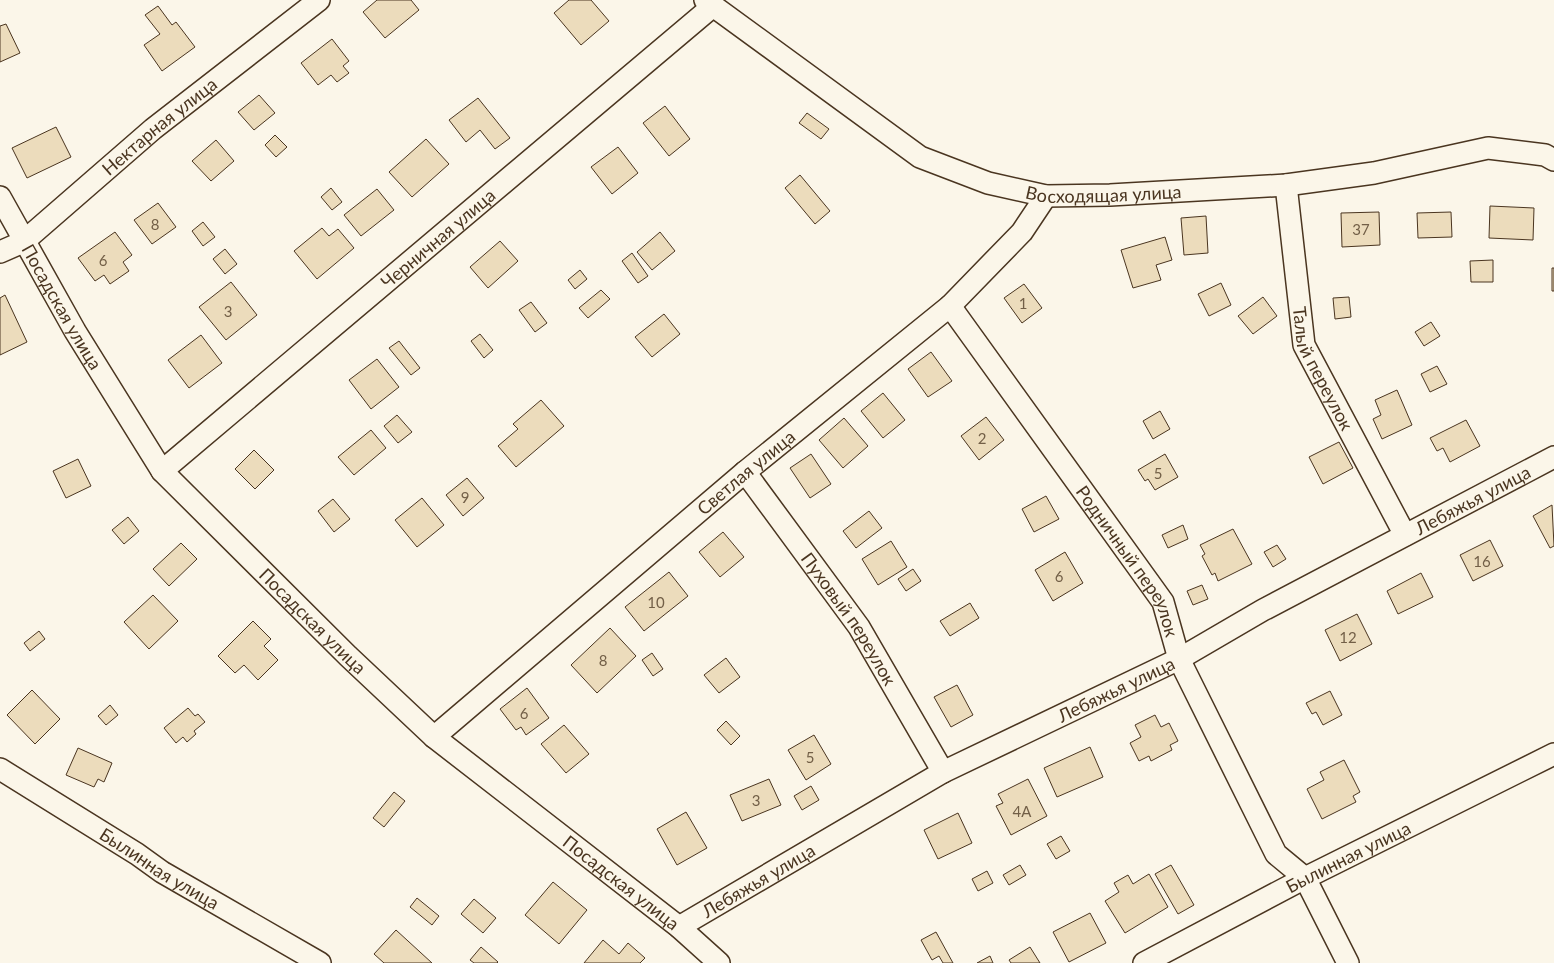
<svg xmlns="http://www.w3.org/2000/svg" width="1554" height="963" font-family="Lato,sans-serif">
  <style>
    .building { fill: #ecdcbc; stroke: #4a3520 }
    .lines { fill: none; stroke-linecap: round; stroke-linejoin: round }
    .minor-casing { stroke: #4a3520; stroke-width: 24 }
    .minor { stroke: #fbf6e9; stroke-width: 21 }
    .labels { text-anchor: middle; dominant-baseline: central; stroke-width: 4; stroke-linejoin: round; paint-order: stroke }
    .number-label { font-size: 15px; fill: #725f47 }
    .street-label { font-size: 18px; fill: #4a3520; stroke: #fbf6e9 }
  </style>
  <rect width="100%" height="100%" fill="#fbf6e9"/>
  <path class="building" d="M 377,0 L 411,0 L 419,10 L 385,38 L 363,12 Z
    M 569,0 L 591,0 L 609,21 L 581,45 L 554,13 Z
    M 158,6 L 172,25 L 176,22 L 195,47 L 162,71 L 144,45 L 160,34 L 145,15 Z
    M 6,24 L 20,53 L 0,62 L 0,26 Z
    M 332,39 L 349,61 L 343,66 L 349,73 L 337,82 L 331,75 L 318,85 L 301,63 Z
    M 259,95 L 275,113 L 254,130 L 238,112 Z
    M 478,98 L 510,138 L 495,149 L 480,130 L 466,142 L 449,120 Z
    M 665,106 L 690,139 L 669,156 L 643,123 Z
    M 807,113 L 829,129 L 821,139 L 799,123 Z
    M 56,127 L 71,157 L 27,178 L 12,148 Z
    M 275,135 L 287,147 L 276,157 L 265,145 Z
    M 426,139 L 449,164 L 412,197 L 389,172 Z
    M 216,140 L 234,161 L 211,181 L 192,161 Z
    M 618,147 L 638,173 L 612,194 L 591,167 Z
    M 800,175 L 830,211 L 815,224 L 785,188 Z
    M 331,188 L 342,202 L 332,210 L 321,197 Z
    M 377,189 L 394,210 L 361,236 L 344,215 Z
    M 158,203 L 176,227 L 152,244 L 134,220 Z
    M 1490,206 L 1534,208 L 1533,240 L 1489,238 Z
    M 1379,212 L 1380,245 L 1342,247 L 1341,213 Z
    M 1451,212 L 1452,237 L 1418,238 L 1417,213 Z
    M 1206,216 L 1208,253 L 1184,255 L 1181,218 Z
    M 203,222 L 215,237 L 203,246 L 192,231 Z
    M 322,228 L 329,236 L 338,229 L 354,248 L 317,279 L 294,251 Z
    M 115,232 L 132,255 L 123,262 L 129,271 L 110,284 L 104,275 L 95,281 L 78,258 Z
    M 660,232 L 675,251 L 652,270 L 637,252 Z
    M 1165,237 L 1172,260 L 1156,265 L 1161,280 L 1133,288 L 1121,250 Z
    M 500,241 L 518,261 L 488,288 L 470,267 Z
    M 225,249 L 237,264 L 225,274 L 213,259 Z
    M 632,253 L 648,276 L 638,283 L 622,261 Z
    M 1493,260 L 1493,282 L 1471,282 L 1470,261 Z
    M 1552,268 L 1554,268 L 1554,291 L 1552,291 Z
    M 580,270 L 587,279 L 575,289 L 568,280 Z
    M 231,282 L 257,315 L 226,340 L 199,307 Z
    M 1221,283 L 1231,305 L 1209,316 L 1198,294 Z
    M 1024,284 L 1042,308 L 1022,323 L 1004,298 Z
    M 601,290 L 610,299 L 588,318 L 579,308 Z
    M 5,295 L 27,342 L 0,355 L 0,298 Z
    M 1263,297 L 1277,316 L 1253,334 L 1238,316 Z
    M 1349,297 L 1351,317 L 1335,319 L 1333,298 Z
    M 531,302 L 547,323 L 535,332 L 519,310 Z
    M 664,314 L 680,334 L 652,357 L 635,337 Z
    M 1431,322 L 1440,336 L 1424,346 L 1415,332 Z
    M 480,334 L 493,350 L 484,358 L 471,341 Z
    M 201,335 L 222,363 L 189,388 L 168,360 Z
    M 399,341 L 420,368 L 411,375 L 389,348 Z
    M 931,352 L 952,381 L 928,397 L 908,369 Z
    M 377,359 L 399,387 L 371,409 L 349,380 Z
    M 1437,366 L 1447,384 L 1430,392 L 1421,374 Z
    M 1397,390 L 1412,425 L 1382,439 L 1373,419 L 1381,415 L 1375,400 Z
    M 883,393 L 905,420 L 883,438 L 861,411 Z
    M 541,400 L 564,426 L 516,467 L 498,446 L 518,429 L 513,424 Z
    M 1160,411 L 1170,429 L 1153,439 L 1143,421 Z
    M 397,415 L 412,432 L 398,443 L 384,426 Z
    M 986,417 L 1004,440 L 979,460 L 961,436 Z
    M 844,418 L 868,446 L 843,468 L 819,440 Z
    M 1466,420 L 1480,446 L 1450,462 L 1443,448 L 1437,451 L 1430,438 Z
    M 371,430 L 386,448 L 354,475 L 338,457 Z
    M 1339,442 L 1353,468 L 1323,484 L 1309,457 Z
    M 254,450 L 274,470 L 255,489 L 235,469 Z
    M 811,454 L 831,484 L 810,498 L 790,468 Z
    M 1165,454 L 1178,477 L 1155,490 L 1148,479 L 1145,481 L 1138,470 Z
    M 78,459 L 91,486 L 66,498 L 53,471 Z
    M 467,478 L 484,498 L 463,516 L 446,495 Z
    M 1046,496 L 1059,519 L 1034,532 L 1022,509 Z
    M 422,498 L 444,525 L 417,547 L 395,520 Z
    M 333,499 L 350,519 L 334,532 L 318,511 Z
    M 1552,505 L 1554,546 L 1550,548 L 1533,516 Z
    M 869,511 L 882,528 L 856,548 L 843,531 Z
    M 128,517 L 139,531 L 124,544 L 112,530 Z
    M 1183,525 L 1188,539 L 1168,548 L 1162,535 Z
    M 1233,529 L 1252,564 L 1218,581 L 1215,573 L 1212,575 L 1202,556 L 1205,554 L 1200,545 Z
    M 723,532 L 744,557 L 720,577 L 699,552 Z
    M 1490,540 L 1503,566 L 1473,581 L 1460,555 Z
    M 891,541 L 907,567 L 878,585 L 862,559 Z
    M 181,543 L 197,559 L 169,586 L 153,569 Z
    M 1277,545 L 1286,559 L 1273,567 L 1264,552 Z
    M 1065,552 L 1083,583 L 1053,601 L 1035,570 Z
    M 913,569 L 921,581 L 906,591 L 898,579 Z
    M 669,572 L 688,596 L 644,631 L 625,607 Z
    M 1421,573 L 1433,597 L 1398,614 L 1387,591 Z
    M 1202,585 L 1208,599 L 1193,605 L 1187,591 Z
    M 153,595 L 178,621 L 149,649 L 124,622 Z
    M 970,603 L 979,618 L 950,636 L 940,621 Z
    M 1357,614 L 1372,644 L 1340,661 L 1325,630 Z
    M 253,621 L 271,639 L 264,646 L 278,660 L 258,680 L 244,665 L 235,673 L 218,656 Z
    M 610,628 L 636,656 L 597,693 L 571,665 Z
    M 39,631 L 45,639 L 30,651 L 24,643 Z
    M 652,653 L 663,669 L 653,676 L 642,660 Z
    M 726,658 L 740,677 L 719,693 L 704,675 Z
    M 957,685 L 973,715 L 951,727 L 934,697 Z
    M 527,688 L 549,718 L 526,735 L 521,727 L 516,730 L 500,709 Z
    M 32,690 L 60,719 L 35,744 L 7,715 Z
    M 1330,691 L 1342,715 L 1323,725 L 1316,712 L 1312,714 L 1306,703 Z
    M 110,705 L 118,715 L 106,725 L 98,716 Z
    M 188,708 L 195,716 L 198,714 L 205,722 L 194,731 L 196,734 L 187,742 L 183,737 L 176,743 L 164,728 Z
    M 1155,715 L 1161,727 L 1169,723 L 1178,741 L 1170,745 L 1172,750 L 1151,761 L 1149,756 L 1139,761 L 1130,743 L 1141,737 L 1135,725 Z
    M 726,721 L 740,736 L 731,745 L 717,730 Z
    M 564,725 L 589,754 L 566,773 L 541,744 Z
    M 814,735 L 831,764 L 806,780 L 788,750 Z
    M 1090,747 L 1103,777 L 1057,797 L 1044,768 Z
    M 78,748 L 112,763 L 104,782 L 98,779 L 94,787 L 66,775 Z
    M 1344,760 L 1360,792 L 1353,796 L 1356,802 L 1322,819 L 1307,789 L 1324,780 L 1320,772 Z
    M 769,779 L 781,805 L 742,821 L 730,795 Z
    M 1028,779 L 1047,816 L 1011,835 L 996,806 L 1003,803 L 998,794 Z
    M 811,786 L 819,800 L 802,810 L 794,796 Z
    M 394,792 L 405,801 L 384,827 L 373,818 Z
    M 686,812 L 707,848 L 677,865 L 657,829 Z
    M 958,813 L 972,843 L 938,859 L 924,830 Z
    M 1061,836 L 1070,851 L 1056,859 L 1047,844 Z
    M 1020,865 L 1026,875 L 1009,885 L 1003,875 Z
    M 1171,865 L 1194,905 L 1178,914 L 1155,874 Z
    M 987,871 L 993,883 L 978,891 L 972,879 Z
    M 1149,874 L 1168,907 L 1125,933 L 1105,901 L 1119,892 L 1114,883 L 1128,875 L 1133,884 Z
    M 553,882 L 587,910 L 559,944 L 525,915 Z
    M 417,898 L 439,916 L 432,925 L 410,907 Z
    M 474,899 L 496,918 L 483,933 L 461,914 Z
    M 1090,913 L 1106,943 L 1069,962 L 1053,932 Z
    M 396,930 L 432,963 L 384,963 L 374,954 Z
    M 936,932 L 953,963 L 943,963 L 939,956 L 932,960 L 921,940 Z
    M 603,940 L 619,954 L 628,943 L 645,958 L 640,963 L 584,963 Z
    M 481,947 L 498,962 L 497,963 L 474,963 L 470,960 Z
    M 1030,947 L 1040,963 L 1011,963 L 1009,960 Z
    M 990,956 L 993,963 L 977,963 Z"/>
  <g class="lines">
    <defs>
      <g id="minor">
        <path id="s1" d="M 705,0 L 920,157 L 988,183 L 1046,196 L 1110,195 L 1286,185 L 1374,173 L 1488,148 L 1545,155 L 1554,160"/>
        <path id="s2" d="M 1286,185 L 1304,345 L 1405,535"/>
        <path id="s3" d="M 0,197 L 75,331 L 162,471 L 348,656 L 434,737 L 679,927 L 719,963"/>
        <path id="s4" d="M 0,252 L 23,242 L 153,129 L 319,0"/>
        <path id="s5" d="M 950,306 L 1163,602 L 1179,659 L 1276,854 L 1305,878 L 1348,963"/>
        <path id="s6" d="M 162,471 L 713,6"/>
        <path id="s7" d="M 745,472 L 859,627 L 943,772"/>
        <path id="s8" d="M 434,737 L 745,472 L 950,306 L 1022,232 L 1046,196"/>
        <path id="s9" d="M 0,769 L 137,854 L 162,872 L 320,963"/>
        <path id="s10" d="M 679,927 L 943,772 L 1179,659 L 1263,610 L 1554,457"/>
        <path id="s11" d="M 1144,963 L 1305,878 L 1554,754"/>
      </g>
    </defs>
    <use href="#minor" class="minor-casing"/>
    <use href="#minor" class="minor"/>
  </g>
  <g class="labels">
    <g class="number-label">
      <text x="155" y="224">8</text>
      <text x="1361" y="229">37</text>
      <text x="103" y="260">6</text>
      <text x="1023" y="303">1</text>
      <text x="228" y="311">3</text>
      <text x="982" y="438">2</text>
      <text x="1158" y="473">5</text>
      <text x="465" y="497">9</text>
      <text x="1482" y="561">16</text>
      <text x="1059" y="576">6</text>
      <text x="656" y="602">10</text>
      <text x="1348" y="637">12</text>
      <text x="603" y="660">8</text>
      <text x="524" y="713">6</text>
      <text x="810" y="757">5</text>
      <text x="756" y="800">3</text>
      <text x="1022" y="811">4А</text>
    </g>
    <g class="street-label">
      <text stroke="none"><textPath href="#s4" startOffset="204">Нектарная улица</textPath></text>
      <text stroke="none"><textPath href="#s1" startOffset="456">Восходящая улица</textPath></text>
      <text stroke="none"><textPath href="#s6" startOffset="361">Черничная улица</textPath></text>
      <text stroke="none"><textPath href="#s3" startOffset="126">Посадская улица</textPath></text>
      <text stroke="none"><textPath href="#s2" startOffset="189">Талый переулок</textPath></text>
      <text stroke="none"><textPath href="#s8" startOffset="409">Светлая улица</textPath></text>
      <text stroke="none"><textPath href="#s10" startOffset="902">Лебяжья улица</textPath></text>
      <text stroke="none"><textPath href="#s5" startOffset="312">Родничный переулок</textPath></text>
      <text stroke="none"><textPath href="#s7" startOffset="180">Пуховый переулок</textPath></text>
      <text stroke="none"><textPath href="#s3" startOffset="531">Посадская улица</textPath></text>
      <text stroke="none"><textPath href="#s10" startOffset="498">Лебяжья улица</textPath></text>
      <text stroke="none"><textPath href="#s11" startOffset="230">Былинная улица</textPath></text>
      <text stroke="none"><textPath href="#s9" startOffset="188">Былинная улица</textPath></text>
      <text stroke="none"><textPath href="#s10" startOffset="92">Лебяжья улица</textPath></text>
      <text stroke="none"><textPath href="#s3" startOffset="936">Посадская улица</textPath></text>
    </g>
  </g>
</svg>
